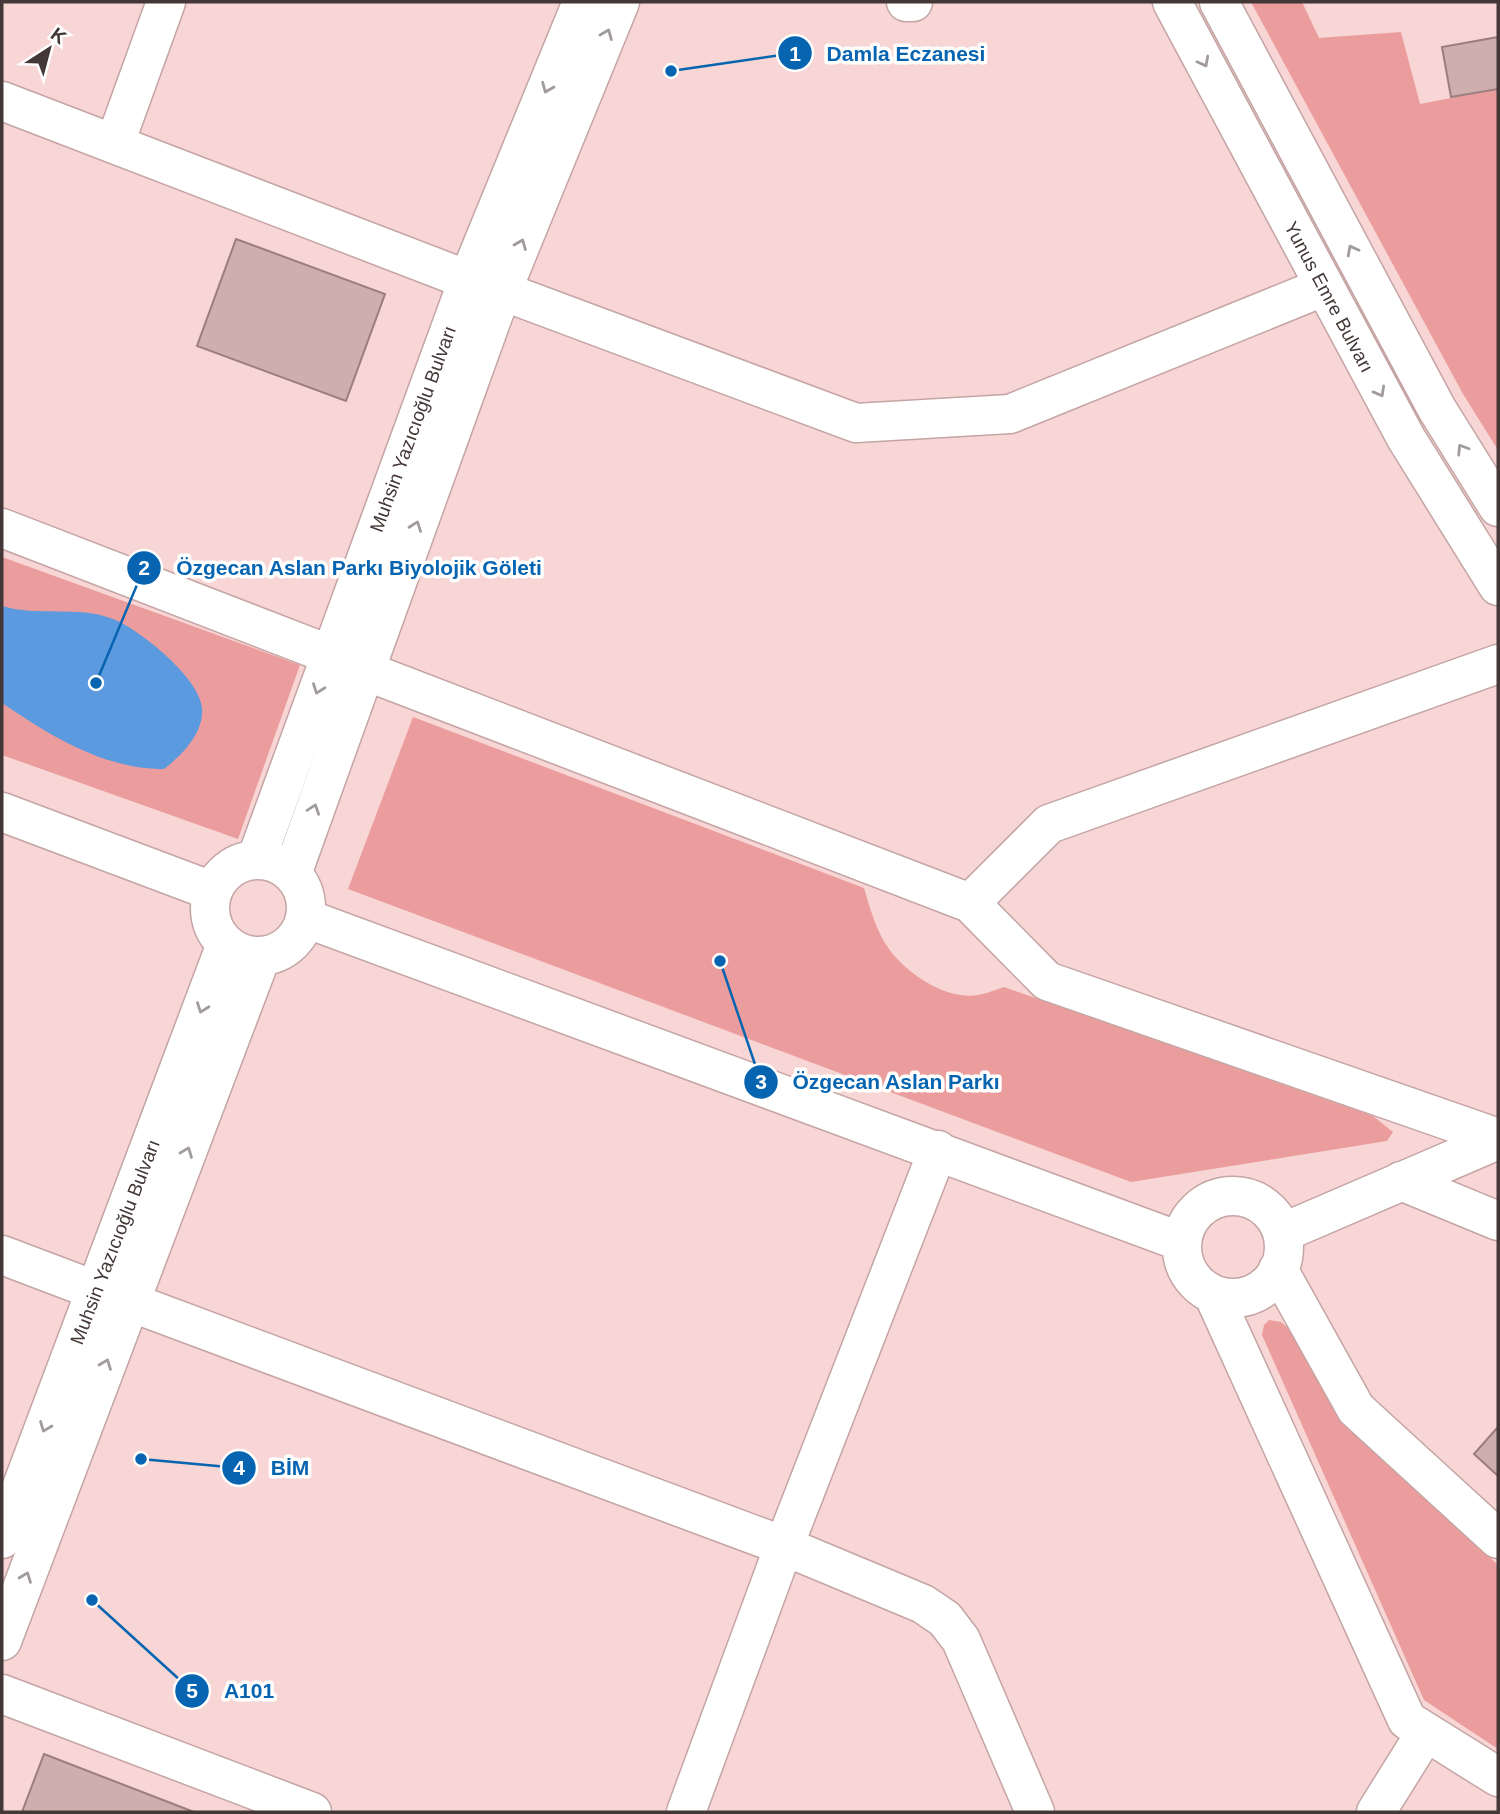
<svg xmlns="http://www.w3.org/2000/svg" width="1500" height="1814" font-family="Helvetica,sans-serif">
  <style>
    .green { fill: #eb9d9d }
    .water { fill: #5b9ade }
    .building { fill: #ceafae; stroke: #9b7e7d; stroke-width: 2 }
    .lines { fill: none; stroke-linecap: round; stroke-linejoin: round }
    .minor-casing { stroke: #c4a5a4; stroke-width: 41 }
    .primary-casing { stroke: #c4a5a4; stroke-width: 41 }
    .minor { stroke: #fff; stroke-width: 38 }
    .primary { stroke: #fff; stroke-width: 38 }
    .oneway { stroke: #a29b9b }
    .labels { text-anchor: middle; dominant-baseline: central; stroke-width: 7; stroke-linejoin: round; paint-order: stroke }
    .street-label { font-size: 19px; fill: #443737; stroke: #fff }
    .leader { fill: none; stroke: #0664b1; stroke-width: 2.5 }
    .callout-dot { fill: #0664b1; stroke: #fff; stroke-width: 2.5 }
    .mark-label { font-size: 21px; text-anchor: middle; font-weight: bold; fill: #fff }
    .callout-label { font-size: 21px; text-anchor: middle; font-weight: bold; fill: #0664b1; stroke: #fff; stroke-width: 7; stroke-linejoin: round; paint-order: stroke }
  </style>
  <rect width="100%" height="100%" fill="#f7d6d5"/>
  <path class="green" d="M 1251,2 L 1302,2 L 1319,38 L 1401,32 L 1420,104 L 1498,89 L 1498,450 L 1463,394 Z
    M 2,557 L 300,665 L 238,839 L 2,755 Z
    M 413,717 L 864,888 C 870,908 876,931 889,949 C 904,970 935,992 961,995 C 976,998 990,992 1004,987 L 1373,1116 L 1393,1132 L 1387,1141 L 1131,1182 L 348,889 Z
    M 1269,1320 L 1281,1322 L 1294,1333 L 1349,1427 L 1498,1565 L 1498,1749 L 1424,1700 L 1262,1335 L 1264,1325 Z"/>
  <path class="water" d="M 2,606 C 38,617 77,605 113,619 C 139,629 200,678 202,708 C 204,733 182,755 164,769 C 103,769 51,736 2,703 Z"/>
  <path class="building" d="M 1498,37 L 1498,89 L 1451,97 L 1442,47 Z
    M 236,239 L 385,294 L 346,401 L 197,346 Z
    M 1498,1427 L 1498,1476 L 1474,1454 Z
    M 44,1754 L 194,1812 L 22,1812 Z"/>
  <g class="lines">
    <defs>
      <path id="minor" d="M 906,2 L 913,2
        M 1172,2 L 1406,438 L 1498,586
        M 1219,2 L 1437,409 L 1498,507
        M 2,101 L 468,280
        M 115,143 L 166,2
        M 502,291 L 856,423 L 1010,414 L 1323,287
        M 2,528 L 331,655
        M 1498,664 L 1049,824 L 970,903 L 1047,981 L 1498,1138
        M 363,670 L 970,903
        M 2,812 L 212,891
        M 305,918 L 1182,1242
        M 1401,1181 L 1498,1221
        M1182 1247a51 51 0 1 1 102 0a51 51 0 1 1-102 0Z
        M 1282,1233 L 1498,1140
        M 2,1255 L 97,1291
        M 1278,1269 L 1356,1409 L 1498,1539
        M 1213,1294 L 1407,1720 L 1498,1777
        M 130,1302 L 784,1546 L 923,1604 L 945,1619 L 961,1640 L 1035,1812
        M 2,1694 L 312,1812
        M 686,1812 L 784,1546 L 938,1150
        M 1376,1812 L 1426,1732"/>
      <path id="primary" d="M210 908a48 48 0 1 1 96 0a48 48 0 1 1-96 0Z
        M 256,860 L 468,280 L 582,2
        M 292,874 L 502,291 L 620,2
        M 2,1539 L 226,944
        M 2,1641 L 261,957"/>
    </defs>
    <use href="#minor" class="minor-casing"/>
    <use href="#primary" class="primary-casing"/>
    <use href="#minor" class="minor"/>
    <use href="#primary" class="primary"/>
  </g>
  <defs><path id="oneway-chevron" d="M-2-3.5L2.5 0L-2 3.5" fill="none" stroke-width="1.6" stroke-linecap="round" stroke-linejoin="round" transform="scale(1.75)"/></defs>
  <g class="oneway">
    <use href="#oneway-chevron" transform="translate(607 34) rotate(-68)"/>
    <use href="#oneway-chevron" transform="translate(1204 62) rotate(62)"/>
    <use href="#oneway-chevron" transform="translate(547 88) rotate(112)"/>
    <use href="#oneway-chevron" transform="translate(521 244) rotate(-68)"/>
    <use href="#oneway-chevron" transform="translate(1352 250) rotate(-118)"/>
    <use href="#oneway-chevron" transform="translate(1380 392) rotate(61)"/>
    <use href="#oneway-chevron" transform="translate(1462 449) rotate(-122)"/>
    <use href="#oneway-chevron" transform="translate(416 526) rotate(-70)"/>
    <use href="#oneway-chevron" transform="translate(318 689) rotate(110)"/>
    <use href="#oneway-chevron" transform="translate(314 809) rotate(-71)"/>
    <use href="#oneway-chevron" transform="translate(202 1008) rotate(110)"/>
    <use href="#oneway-chevron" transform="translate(187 1152) rotate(-69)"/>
    <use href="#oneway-chevron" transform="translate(106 1364) rotate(-69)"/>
    <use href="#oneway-chevron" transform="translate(45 1427) rotate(111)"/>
    <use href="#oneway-chevron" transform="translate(26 1577) rotate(-69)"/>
  </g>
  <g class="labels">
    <g class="street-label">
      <text transform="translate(1329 297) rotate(62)">Yunus Emre Bulvarı</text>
      <text transform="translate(413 429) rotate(-70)">Muhsin Yazıcıoğlu Bulvarı</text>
      <text transform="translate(115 1242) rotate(-69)">Muhsin Yazıcıoğlu Bulvarı</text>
    </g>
  </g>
  <path class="leader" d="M671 71L795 53M96 683L144 568M720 961L761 1082M141 1459L239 1468M92 1600L192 1691"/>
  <g class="callout-dot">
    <circle cx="671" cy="71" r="7"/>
    <circle cx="96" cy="683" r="7"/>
    <circle cx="720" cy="961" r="7"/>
    <circle cx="141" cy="1459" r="7"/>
    <circle cx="92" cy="1600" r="7"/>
    <circle cx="795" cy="53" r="18"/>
    <circle cx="144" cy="568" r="18"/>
    <circle cx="761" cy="1082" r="18"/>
    <circle cx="239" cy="1468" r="18"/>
    <circle cx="192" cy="1691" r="18"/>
  </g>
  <g class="mark-label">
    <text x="795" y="61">1</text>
    <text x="144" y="575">2</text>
    <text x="761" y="1089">3</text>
    <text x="239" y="1475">4</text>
    <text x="192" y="1698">5</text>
  </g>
  <g class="callout-label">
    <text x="906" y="61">Damla Eczanesi</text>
    <text x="359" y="575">Özgecan Aslan Parkı Biyolojik Göleti</text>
    <text x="896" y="1089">Özgecan Aslan Parkı</text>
    <text x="290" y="1475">BİM</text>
    <text x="249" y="1698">A101</text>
  </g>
  <rect width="1500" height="1814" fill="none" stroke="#443737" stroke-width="7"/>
  <g transform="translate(49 49) rotate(36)" stroke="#ffffff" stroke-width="5" paint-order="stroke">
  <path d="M0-5L12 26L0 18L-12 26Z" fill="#443737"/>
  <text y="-10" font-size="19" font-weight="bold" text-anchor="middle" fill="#443737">K</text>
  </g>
</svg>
